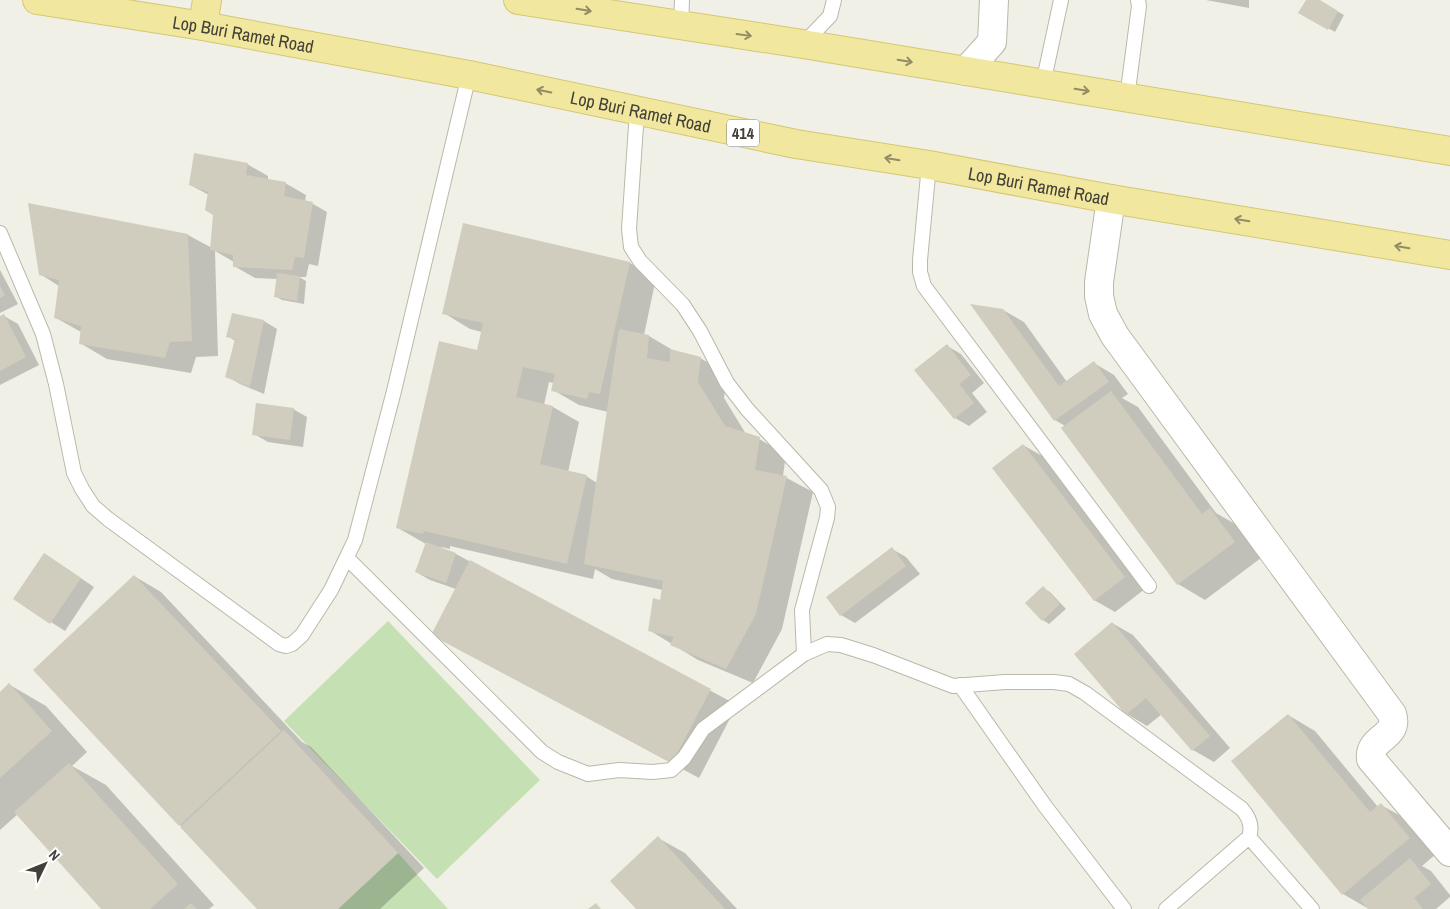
<svg xmlns="http://www.w3.org/2000/svg" width="1450" height="909" font-family="'Archivo Narrow',sans-serif">
  <style>
    .green { fill: #c5e1b4 }
    .shadow { fill: #0003; fill-rule: evenodd }
    .building { fill: #d1cdbe }
    .lines { fill: none; stroke-linecap: round; stroke-linejoin: round }
    .service-casing { stroke: #bbb8aa; stroke-width: 16 }
    .minor-casing { stroke: #bbb8aa; stroke-width: 30 }
    .primary-casing { stroke: #d4c771; stroke-width: 30 }
    .service { stroke: #fff; stroke-width: 14 }
    .minor { stroke: #fff; stroke-width: 28 }
    .primary { stroke: #f2e79f; stroke-width: 28 }
    .oneway { stroke: #928b66 }
    .labels { text-anchor: middle; dominant-baseline: central; stroke-width: 4; stroke-linejoin: round; paint-order: stroke }
    .shield { fill: #fff; stroke: #7b7973; stroke-width: 1 }
    .shield-label { font-size: 16px; font-weight: bold; fill: #434037 }
    .street-label { font-size: 18px; fill: #434037; stroke: #fff }
  </style>
  <rect width="100%" height="100%" fill="#f1f0e7"/>
  <path class="green" d="M 388,621 L 540,780 L 437,879 L 284,721 Z
    M 398,853 L 448,909 L 338,909 Z"/>
  <path class="shadow" d="M 1206,0 L 1249,0 L 1249,8 Z
    M 1307,0 L 1317,0 L 1344,15 L 1335,32 L 1300,12 Z
    M 247,164 L 268,176 L 268,180 L 285,183 L 306,195 L 305,202 L 313,204 L 327,212 L 318,266 L 309,264 L 306,277 L 299,277 L 306,281 L 304,304 L 282,300 L 275,296 L 277,279 L 255,278 L 234,266 L 234,262 L 215,251 L 218,356 L 196,357 L 191,373 L 107,359 L 80,343 L 81,332 L 56,318 L 59,286 L 40,274 L 188,235 L 212,248 L 215,214 L 209,195 L 190,185 Z
    M 464,224 L 630,263 L 656,278 L 644,335 L 649,336 L 676,352 L 700,358 L 727,373 L 724,398 L 746,434 L 759,439 L 786,454 L 783,476 L 813,492 L 782,629 L 753,683 L 698,660 L 649,630 L 661,601 L 663,590 L 612,579 L 595,569 L 593,579 L 450,546 L 450,549 L 441,547 L 441,549 L 456,554 L 737,705 L 699,778 L 459,649 L 456,589 L 430,580 L 416,572 L 426,544 L 398,528 L 478,351 L 482,332 L 470,329 L 444,313 ZM 549,382 L 554,383 L 553,390 L 579,405 L 608,412 L 597,483 L 586,476 L 568,472 L 579,422 L 553,407 L 544,405 Z
    M 0,270 L 18,304 L 0,313 Z
    M 1003,310 L 1024,322 L 1067,382 L 1094,363 L 1114,375 L 1128,394 L 1122,398 L 1138,407 L 1216,513 L 1237,525 L 1261,558 L 1205,600 L 1178,584 L 1062,428 L 1065,426 L 1055,420 Z
    M 4,316 L 18,324 L 39,365 L 0,385 L 0,318 Z
    M 264,321 L 277,329 L 264,394 L 240,384 L 226,376 L 235,341 L 228,336 Z
    M 947,346 L 961,354 L 984,383 L 972,393 L 987,412 L 969,426 L 955,418 Z
    M 293,409 L 307,417 L 303,447 L 268,442 L 254,434 Z
    M 1023,445 L 1044,457 L 1145,589 L 1115,612 L 1094,600 Z
    M 892,549 L 906,557 L 920,574 L 855,623 L 841,615 Z
    M 45,554 L 94,587 L 65,631 L 15,599 Z
    M 134,576 L 161,592 L 302,742 L 311,747 L 424,868 L 380,909 L 258,909 L 180,825 Z
    M 1043,588 L 1050,592 L 1066,609 L 1049,624 L 1043,620 Z
    M 1112,623 L 1133,635 L 1230,748 L 1214,762 L 1193,750 L 1162,714 L 1147,726 L 1127,714 Z
    M 10,685 L 46,706 L 87,752 L 72,766 L 106,785 L 214,905 L 209,909 L 103,909 L 18,814 L 0,830 L 0,693 Z
    M 1288,715 L 1315,731 L 1378,807 L 1381,805 L 1408,820 L 1436,854 L 1422,866 L 1431,871 L 1450,895 L 1450,897 L 1436,909 L 1369,909 L 1343,894 Z
    M 658,838 L 685,853 L 737,909 L 638,909 Z"/>
  <path class="building" d="M 1306,0 L 1320,0 L 1338,11 L 1328,30 L 1298,13 Z
    M 194,153 L 248,163 L 246,175 L 286,182 L 284,196 L 313,202 L 304,258 L 295,257 L 292,270 L 233,267 L 233,255 L 210,250 L 213,215 L 205,210 L 208,192 L 189,185 Z
    M 28,203 L 188,234 L 192,341 L 170,342 L 165,358 L 79,344 L 81,326 L 54,318 L 59,280 L 39,275 Z
    M 463,223 L 630,262 L 600,394 L 589,392 L 587,399 L 551,391 L 555,374 L 523,367 L 516,397 L 553,406 L 540,464 L 587,475 L 567,564 L 424,531 L 423,534 L 396,528 L 439,341 L 477,350 L 483,323 L 442,314 Z
    M 277,273 L 300,276 L 297,301 L 274,297 Z
    M 0,286 L 5,295 L 0,298 Z
    M 970,304 L 1003,309 L 1059,386 L 1094,361 L 1109,382 L 1054,421 Z
    M 232,313 L 264,320 L 250,387 L 225,377 L 235,339 L 226,337 Z
    M 4,314 L 26,357 L 0,371 L 0,316 Z
    M 619,329 L 649,335 L 647,358 L 670,362 L 670,349 L 701,357 L 698,382 L 725,426 L 760,437 L 755,470 L 787,476 L 756,614 L 726,669 L 670,645 L 674,637 L 648,631 L 653,598 L 660,600 L 663,581 L 584,564 Z
    M 947,344 L 971,375 L 959,384 L 974,403 L 954,419 L 914,370 Z
    M 1111,391 L 1202,514 L 1210,508 L 1235,542 L 1177,585 L 1061,428 Z
    M 256,403 L 294,408 L 290,440 L 252,435 Z
    M 1023,444 L 1125,577 L 1094,601 L 992,468 Z
    M 426,542 L 456,553 L 446,583 L 415,572 Z
    M 892,547 L 906,566 L 840,616 L 826,597 Z
    M 44,553 L 81,578 L 50,624 L 13,599 Z
    M 470,560 L 711,689 L 672,763 L 431,635 Z
    M 134,575 L 281,731 L 179,826 L 33,670 Z
    M 1043,586 L 1060,604 L 1042,621 L 1025,603 Z
    M 1112,622 L 1210,736 L 1192,751 L 1146,698 L 1126,715 L 1074,654 Z
    M 9,683 L 52,731 L 0,778 L 0,692 Z
    M 1288,714 L 1370,812 L 1381,803 L 1410,838 L 1342,895 L 1231,761 Z
    M 284,730 L 398,853 L 338,909 L 257,909 L 180,827 Z
    M 69,763 L 178,884 L 150,909 L 101,909 L 14,812 Z
    M 658,836 L 725,909 L 636,909 L 610,881 Z
    M 1410,858 L 1431,884 L 1414,898 L 1423,909 L 1368,909 L 1360,900 Z
    M 191,903 L 197,909 L 184,909 Z
    M 596,903 L 601,909 L 588,909 Z"/>
  <g class="lines">
    <defs>
      <path id="service" d="M 681,26 L 682,0
        M 803,44 L 830,16 L 834,0
        M 1043,84 L 1061,0
        M 1127,98 L 1139,6 L 1138,0
        M 637,111 L 629,229 L 631,247 L 640,261 L 683,305 L 700,331 L 727,383 L 747,409 L 821,490 L 828,507 L 827,518 L 802,610 L 804,654
        M 929,165 L 920,260 L 920,272 L 924,286 L 1149,586
        M 0,233 L 43,334 L 56,384 L 74,473 L 82,489 L 93,506 L 108,519 L 279,644 L 286,646 L 292,644 L 302,635 L 331,590 L 355,540 L 394,391 L 469,75
        M 347,558 L 542,752 L 558,762 L 588,774 L 619,770 L 653,772 L 671,770 L 684,758 L 703,729 L 804,654 L 827,644 L 841,645 L 873,655 L 953,686 L 1005,682 L 1054,682 L 1069,684 L 1085,693 L 1242,809 C 1249,817 1253,826 1249,837 L 1312,909
        M 960,685 L 1045,806 L 1124,909
        M 1166,909 L 1249,837"/>
      <path id="minor" d="M 966,71 L 992,42 L 994,0
        M 1111,199 L 1099,282 L 1099,296 L 1103,314 L 1115,336 L 1392,714 C 1400,738 1368,737 1371,759 L 1450,852"/>
      <g id="primary">
        <path id="s1" d="M 37,0 L 203,26 L 469,75 L 796,144 L 929,165 L 1111,199 L 1450,255"/>
        <path d="M 518,0 L 803,44 L 1450,151"/>
        <path d="M 203,26 L 207,0"/>
      </g>
    </defs>
    <use href="#service" class="service-casing"/>
    <use href="#minor" class="minor-casing"/>
    <use href="#primary" class="primary-casing"/>
    <use href="#service" class="service"/>
    <use href="#minor" class="minor"/>
    <use href="#primary" class="primary"/>
  </g>
  <defs><path id="oneway-shaft" d="M-6 0H5M1.5-3L5.5 0L1.5 3" fill="none" stroke-width="1.6" stroke-linecap="round" stroke-linejoin="round" transform="scale(1.25)"/></defs>
  <g class="oneway">
    <use href="#oneway-shaft" transform="translate(584 10) rotate(9)"/>
    <use href="#oneway-shaft" transform="translate(744 35) rotate(8)"/>
    <use href="#oneway-shaft" transform="translate(905 61) rotate(10)"/>
    <use href="#oneway-shaft" transform="translate(1082 90) rotate(9)"/>
    <use href="#oneway-shaft" transform="translate(544 91) rotate(-168)"/>
    <use href="#oneway-shaft" transform="translate(892 159) rotate(-171)"/>
    <use href="#oneway-shaft" transform="translate(1242 220) rotate(-171)"/>
    <use href="#oneway-shaft" transform="translate(1402 247) rotate(-171)"/>
  </g>
  <g class="labels">
    <rect class="shield" x="727" y="119.5" width="32" height="27" rx="4"/>
    <g class="shield-label">
      <text x="743" y="133">414</text>
    </g>
    <g class="street-label">
      <text stroke="none"><textPath href="#s1" startOffset="209">Lop Buri Ramet Road</textPath></text>
      <text stroke="none"><textPath href="#s1" startOffset="614">Lop Buri Ramet Road</textPath></text>
      <text stroke="none"><textPath href="#s1" startOffset="1019">Lop Buri Ramet Road</textPath></text>
    </g>
  </g>
  <g transform="translate(45 864) rotate(47)" stroke="#ffffff" stroke-width="4" paint-order="stroke">
  <path d="M0-4L9 19L0 12L-9 19Z" fill="#434037"/>
  <text y="-8" font-size="14" font-weight="bold" text-anchor="middle" fill="#434037">N</text>
  </g>
</svg>
